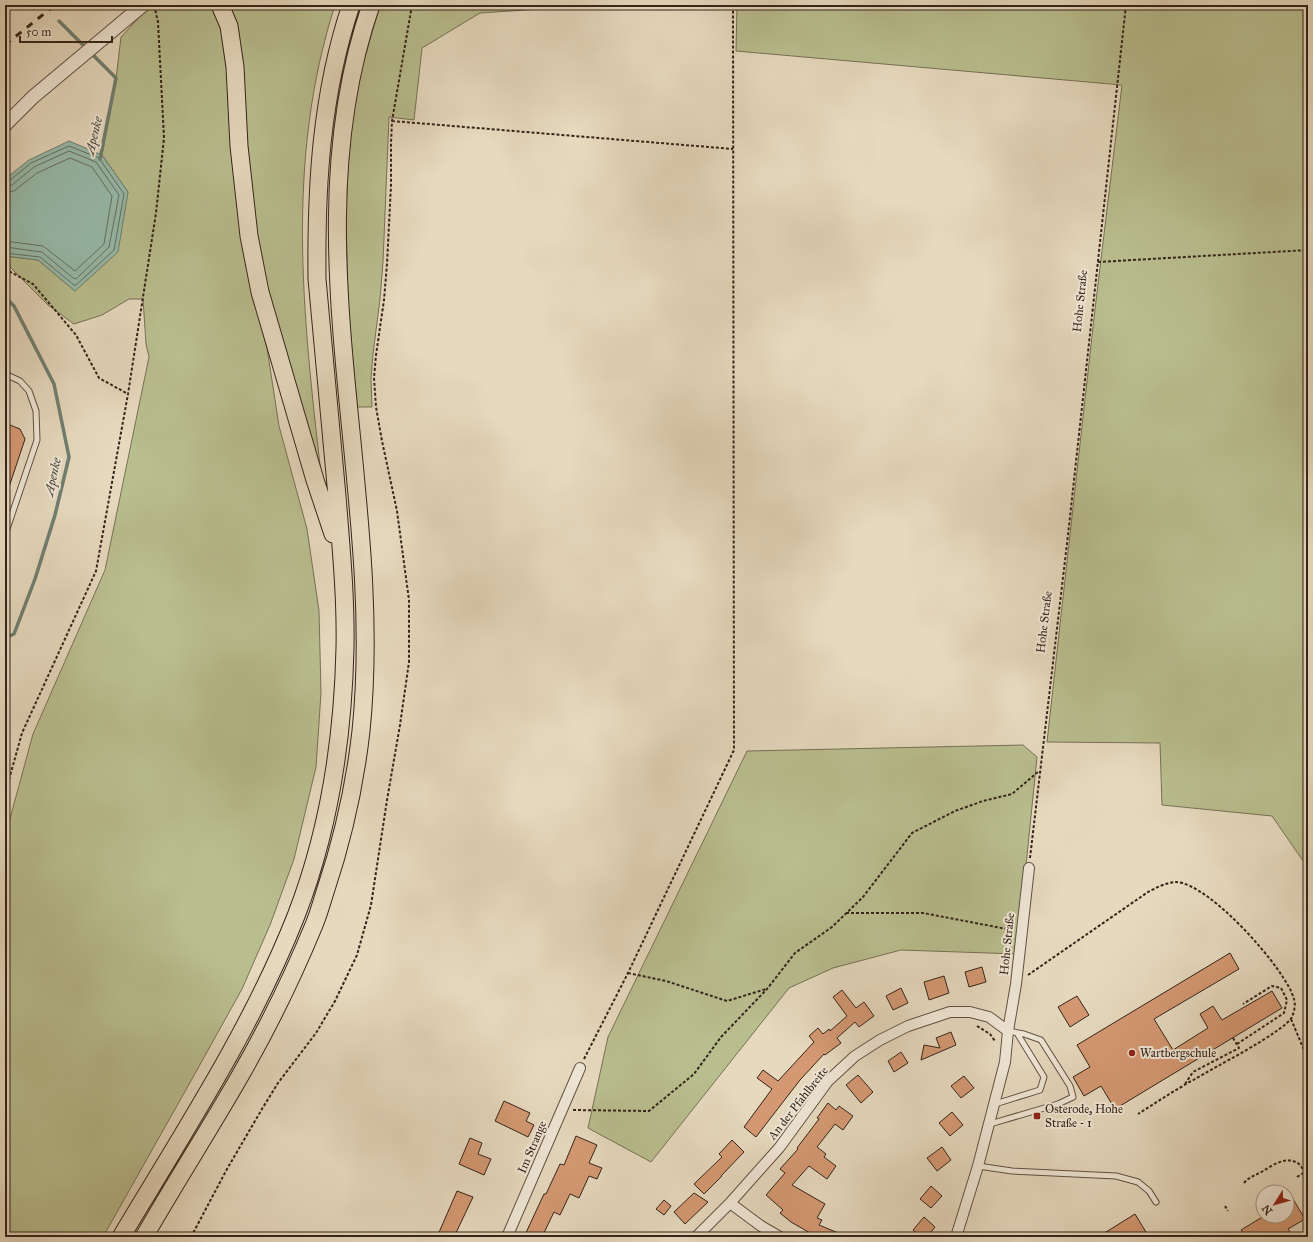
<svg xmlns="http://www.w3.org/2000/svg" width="1313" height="1242" font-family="'IM FELL Great Primer',serif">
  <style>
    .green { fill: #b9be8f; stroke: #777154 }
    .water { fill: #97bbab; stroke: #707f71 }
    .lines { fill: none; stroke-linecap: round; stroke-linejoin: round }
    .shore { stroke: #667062; stroke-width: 1 }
    .stream { stroke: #707f71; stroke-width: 3.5 }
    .building { fill: #d49973; stroke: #35241a }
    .service-casing { stroke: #615143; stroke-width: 7 }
    .minor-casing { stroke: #615143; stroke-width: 12 }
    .tertiary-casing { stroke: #615143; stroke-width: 15 }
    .trunk-casing { stroke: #35241a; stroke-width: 19 }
    .path { stroke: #35241a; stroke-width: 2; stroke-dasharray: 3 2; stroke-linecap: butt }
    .service { stroke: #efe6d5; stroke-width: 5 }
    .minor { stroke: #efe6d5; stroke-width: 10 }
    .tertiary { stroke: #efe6d5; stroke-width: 13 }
    .trunk { stroke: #e6d9be; stroke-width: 17 }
    .rail { stroke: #35241a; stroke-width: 3; stroke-dasharray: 7 7; stroke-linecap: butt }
    .poi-dot { fill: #8f2418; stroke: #efe6d5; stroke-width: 1.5 }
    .labels { text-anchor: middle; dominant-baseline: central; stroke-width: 4; stroke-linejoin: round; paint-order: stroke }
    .street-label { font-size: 12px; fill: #35241a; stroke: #efe6d5 }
    .poi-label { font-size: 12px; fill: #35241a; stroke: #efe6d5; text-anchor: start }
    .water-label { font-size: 13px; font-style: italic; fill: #4e4a3e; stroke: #efe6d5 }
  </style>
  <rect width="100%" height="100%" fill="#e6d9be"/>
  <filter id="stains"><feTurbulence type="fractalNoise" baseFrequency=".005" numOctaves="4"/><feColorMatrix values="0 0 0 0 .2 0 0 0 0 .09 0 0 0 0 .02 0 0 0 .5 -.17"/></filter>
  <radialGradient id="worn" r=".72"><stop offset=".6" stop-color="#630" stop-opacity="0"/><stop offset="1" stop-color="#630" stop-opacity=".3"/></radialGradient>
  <path class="green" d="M 153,5 L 213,5 L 222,28 L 228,69 L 253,295 L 267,348 L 279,426 L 307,529 L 319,611 L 321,693 L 316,767 L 294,859 L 270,925 L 242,989 L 192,1079 L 103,1237 L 5,1237 L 5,837 L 33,734 L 105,570 L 149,357 L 146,344 L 143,299 L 129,299 L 102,315 L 74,324 L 48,305 L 5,262 L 5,256 L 38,260 L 75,291 L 128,192 L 102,155 L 116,79 L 121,37 L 145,11 Z
    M 225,5 L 335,5 C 285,161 303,315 321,474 L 265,290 Z
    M 380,5 L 560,5 L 556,8 L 480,13 L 422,48 L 414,120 L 389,117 L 383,262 L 380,299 L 373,354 L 371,379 L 372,407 L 357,407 L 348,303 L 346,212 L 348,167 L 352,121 L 359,78 Z
    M 737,5 L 1308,5 L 1308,868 L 1272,816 L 1162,805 L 1160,743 L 1047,742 L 1095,309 L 1122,85 L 736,51 Z
    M 1023,745 L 1037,757 L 1017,954 L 901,950 L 833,968 L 789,988 L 651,1162 L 588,1128 L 608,1037 L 747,751 Z"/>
  <path class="water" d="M 69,141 L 102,155 L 128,192 L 118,252 L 75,291 L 38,260 L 5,256 L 5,179 L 29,160 Z"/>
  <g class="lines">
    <path class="shore" d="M 5,182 L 9,181 L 31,163 L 69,146 L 99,158 L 124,194 L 114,250 L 76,285 L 74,285 L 40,257 L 5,253
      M 5,187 L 12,185 L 34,167 L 69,151 L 96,162 L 119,195 L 109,247 L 76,279 L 73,278 L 42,252 L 5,247
      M 5,193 L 14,191 L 37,173 L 70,158 L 92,167 L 112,196 L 104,244 L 75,271 L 43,246 L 5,241"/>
    <path class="stream" d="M 59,21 L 87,49
      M 91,53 L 116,78 L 100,159
      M 5,297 L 14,306 L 54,384 L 69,457 L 55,515 L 35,579 L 14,634 L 5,638"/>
  </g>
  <path class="building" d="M 5,423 L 20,429 L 25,439 L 7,493 L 5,493 Z
    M 1230,953 L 1239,969 L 1154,1019 L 1173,1050 L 1208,1028 L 1200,1014 L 1213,1006 L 1222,1020 L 1272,991 L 1282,1008 L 1115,1109 L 1101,1086 L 1084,1096 L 1073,1077 L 1090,1067 L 1077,1045 Z
    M 982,967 L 986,982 L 969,987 L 965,972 Z
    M 944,976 L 949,993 L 929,1000 L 924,982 Z
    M 901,988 L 908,1003 L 893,1010 L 886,996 Z
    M 842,990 L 856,1008 L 864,1002 L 874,1016 L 859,1027 L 855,1022 L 837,1038 L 841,1043 L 825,1055 L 824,1054 L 800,1080 L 756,1137 L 744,1127 L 772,1089 L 757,1078 L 763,1070 L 778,1081 L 814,1042 L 809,1036 L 818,1028 L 823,1034 L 829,1029 L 830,1031 L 847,1016 L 833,997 Z
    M 1077,996 L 1089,1015 L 1070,1027 L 1058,1007 Z
    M 951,1032 L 956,1045 L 921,1060 L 924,1045 L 940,1048 L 936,1038 Z
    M 901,1052 L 908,1063 L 894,1072 L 888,1061 Z
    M 858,1075 L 873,1092 L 861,1103 L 846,1085 Z
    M 964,1076 L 974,1088 L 961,1098 L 951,1086 Z
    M 504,1101 L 530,1113 L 526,1121 L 534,1125 L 528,1137 L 495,1121 Z
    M 828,1103 L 836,1110 L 839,1106 L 853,1116 L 843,1130 L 835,1124 L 817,1147 L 826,1154 L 824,1157 L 836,1166 L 827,1179 L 809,1166 L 792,1185 L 825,1204 L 817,1218 L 822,1220 L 819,1225 L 848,1237 L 817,1237 L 791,1222 L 780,1213 L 783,1210 L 766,1195 L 785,1173 L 780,1169 L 798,1149 L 797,1148 L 819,1119 L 817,1118 Z
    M 952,1112 L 963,1125 L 950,1136 L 939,1123 Z
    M 576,1136 L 597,1145 L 589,1163 L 602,1168 L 597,1179 L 589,1176 L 579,1198 L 570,1194 L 560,1215 L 554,1212 L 542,1237 L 524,1237 L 544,1194 L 546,1194 L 560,1164 L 564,1165 Z
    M 470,1138 L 482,1143 L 478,1154 L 491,1159 L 484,1175 L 459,1164 Z
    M 732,1140 L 744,1152 L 721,1176 L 722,1176 L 704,1194 L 694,1184 L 722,1157 L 719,1154 Z
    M 942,1147 L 951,1160 L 937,1171 L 927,1158 Z
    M 931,1186 L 942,1196 L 931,1208 L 920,1199 Z
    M 1287,1189 L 1305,1219 L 1288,1229 L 1293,1237 L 1246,1237 L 1241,1230 L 1264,1216 L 1287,1216 Z
    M 457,1191 L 473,1197 L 454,1237 L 437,1237 Z
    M 694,1193 L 708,1202 L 685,1224 L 674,1212 Z
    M 664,1200 L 671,1206 L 664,1215 L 656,1209 Z
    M 1135,1214 L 1149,1237 L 1098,1237 Z
    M 924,1217 L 935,1227 L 927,1237 L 921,1237 L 913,1230 Z"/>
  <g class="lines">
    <defs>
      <path id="service" d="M 5,374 L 20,381 L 29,391 L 36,411 L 37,440 L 5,535
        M 995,1104 L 1040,1090 L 1044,1077 L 1017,1033
        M 990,1124 L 1058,1104 L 1073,1097 L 1070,1086 L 1041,1040 L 1024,1034 L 1008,1031
        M 978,1166 L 1012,1171 L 1116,1176 L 1138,1182 L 1149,1191 L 1156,1202"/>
      <path id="minor" d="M 730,1203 L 761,1226 L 780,1237
        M 507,1237 L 580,1068
        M 696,1237 L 730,1203 L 779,1148 L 828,1081 L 855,1056 L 880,1040 L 908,1026 L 950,1012 L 970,1012 L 989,1017 L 1008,1031
        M 956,1237 L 978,1166 L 1005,1062 L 1008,1031 L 1016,984 L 1029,868"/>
      <path id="tertiary" d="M 5,125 L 33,97 L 143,5"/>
      <path id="trunk" d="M 220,5 L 229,26 L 235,67 L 239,146 L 249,236 L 260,292 L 315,480 L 333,534
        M 121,1237 C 183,1133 251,1030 296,916 C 329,831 343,739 345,648 C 346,598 341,547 337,496 C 330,424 324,351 317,279 C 316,185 321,95 351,5
        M 144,1237 C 175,1183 209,1130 240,1076 C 267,1029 293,976 314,925 C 319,913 322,901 326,889 C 343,838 355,784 361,731 C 386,489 289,241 371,5"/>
    </defs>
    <use href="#service" class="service-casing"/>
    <use href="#minor" class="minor-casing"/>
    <use href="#tertiary" class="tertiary-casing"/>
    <use href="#trunk" class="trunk-casing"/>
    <path class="path" d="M 392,121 L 733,149
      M 1098,262 L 1308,250
      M 5,269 L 33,284 L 76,335 L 99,378 L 128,394
      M 5,794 L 22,733 L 96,571 L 128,394 L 156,213 L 164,138 L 158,22 L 155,9
      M 1030,858 L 1068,535 L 1126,5
      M 846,913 L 923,913 L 1012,930
      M 628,973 L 666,981 L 727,1001 L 766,989
      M 1028,975 L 1148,892 C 1156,888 1167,882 1176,882 C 1209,883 1286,969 1294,999 C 1296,1005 1294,1012 1292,1017 C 1284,1032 1213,1068 1195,1079 C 1175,1090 1157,1102 1138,1114
      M 1291,1019 L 1304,1050 L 1308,1133
      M 977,1026 L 990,1034 L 995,1041
      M 1237,1044 L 1284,1013 L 1287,1000 L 1281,988 L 1272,986 L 1243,1004
      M 584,1059 L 628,973 L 734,750 L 733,5
      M 1185,1084 L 1193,1072 L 1239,1048 L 1233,1038
      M 573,1110 L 649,1111 L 694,1074 L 721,1037 L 767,989 L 795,953 L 832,927 L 863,897 L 912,833 L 955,811 L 983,801 L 1012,794 L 1039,771
      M 1297,1177 L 1305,1172 L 1308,1169
      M 1244,1183 C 1249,1177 1256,1175 1263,1171 C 1273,1165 1287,1155 1299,1164 C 1302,1167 1305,1173 1308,1177
      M 1225,1206 L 1228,1211
      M 191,1237 L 227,1169 L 262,1109 L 278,1083 L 316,1033 L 335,1001 L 357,955 L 371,905 L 387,800 L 400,725 L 409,662 L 409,600 L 397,511 L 382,441 L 376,407 L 374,378 L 376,355 L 384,300 L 387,264 L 391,185 L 391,143 L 392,121 L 412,5"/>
    <use href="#service" class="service"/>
    <use href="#minor" class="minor"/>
    <use href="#tertiary" class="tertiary"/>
    <use href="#trunk" class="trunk"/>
    <path class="rail" d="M 5,45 L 55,5"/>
  </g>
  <g class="poi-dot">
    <circle cx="1132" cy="1053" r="4"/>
    <rect x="1033" y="1112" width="8" height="8" rx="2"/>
  </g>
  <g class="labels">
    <g class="street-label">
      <text transform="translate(1080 301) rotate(-84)">Hohe Straße</text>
      <text transform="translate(1044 622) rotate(-83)">Hohe Straße</text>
      <text transform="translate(1007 944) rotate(-84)">Hohe Straße</text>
      <text transform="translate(798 1103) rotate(-52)">An der Pfahlbreite</text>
      <text transform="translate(532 1147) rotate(-67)">Im Strange</text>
    </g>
    <g class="poi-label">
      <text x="1140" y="1053">Wartbergschule</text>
      <text x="1045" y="1109">Osterode, Hohe<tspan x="1045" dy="14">Straße - 1</tspan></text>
    </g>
    <g class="water-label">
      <text transform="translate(94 136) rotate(-77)">Apenke</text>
      <text transform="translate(53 477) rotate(-78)">Apenke</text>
    </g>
  </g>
  <rect width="1313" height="1242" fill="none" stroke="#e6d9be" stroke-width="20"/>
  <rect x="6" y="6" width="1301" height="1230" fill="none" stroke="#35241a" stroke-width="2"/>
  <rect x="10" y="10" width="1293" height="1222" fill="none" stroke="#35241a"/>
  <g transform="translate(1275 1204) rotate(233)"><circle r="19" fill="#efe6d5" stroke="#a5988a"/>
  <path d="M0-3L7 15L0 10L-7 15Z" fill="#8f2418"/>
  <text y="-6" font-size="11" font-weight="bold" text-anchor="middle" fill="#35241a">N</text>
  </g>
  <path d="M20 36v6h92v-6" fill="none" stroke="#35241a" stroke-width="2"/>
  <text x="26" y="36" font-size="12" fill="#35241a" stroke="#efe6d5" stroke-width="3" paint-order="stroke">50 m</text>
  <rect width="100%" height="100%" filter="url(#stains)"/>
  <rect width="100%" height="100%" fill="url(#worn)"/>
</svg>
